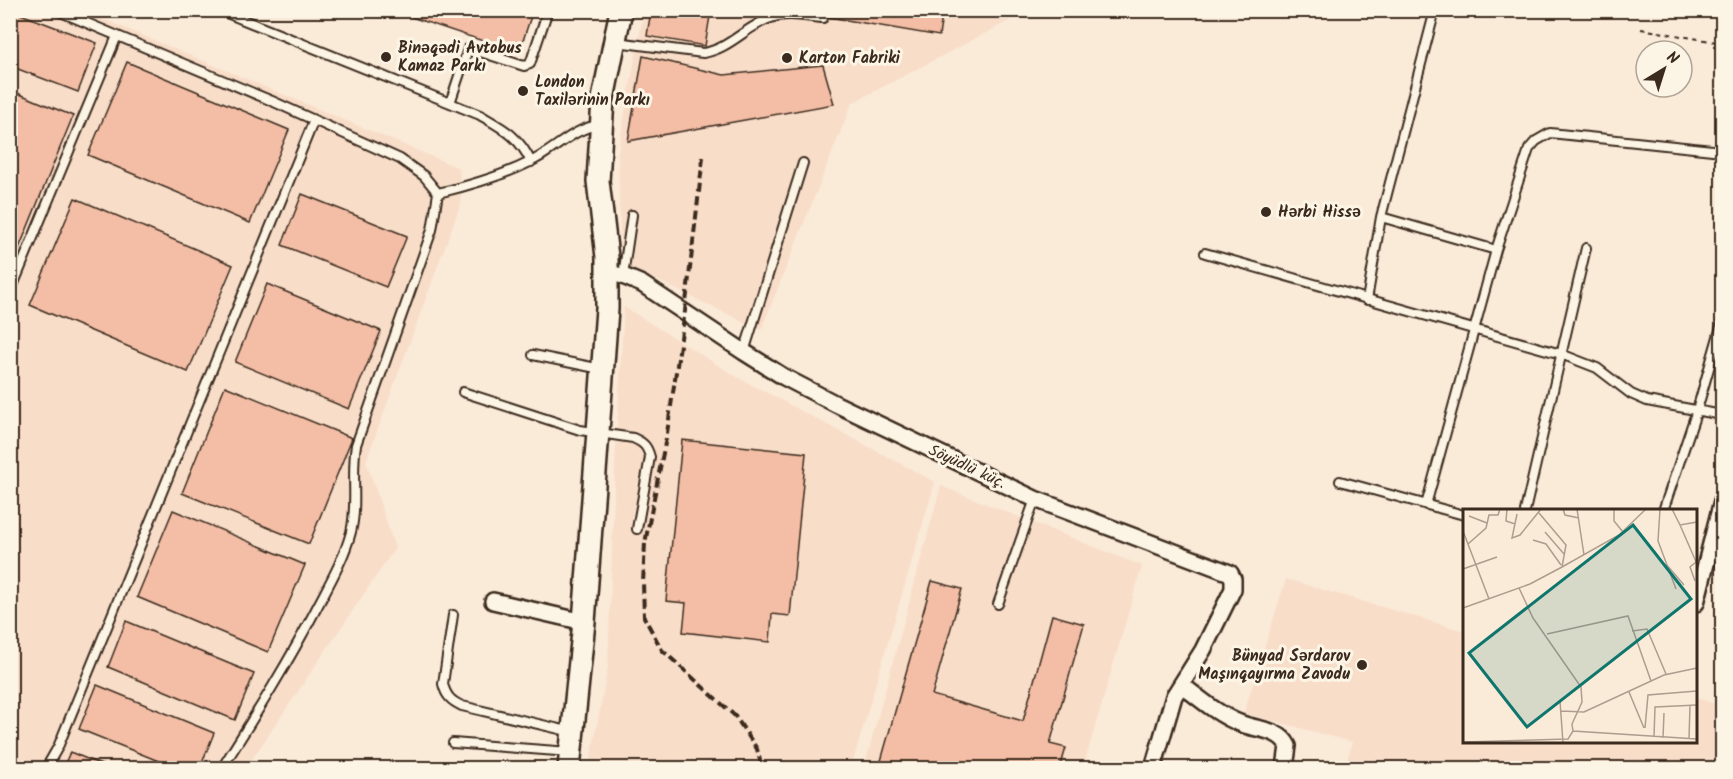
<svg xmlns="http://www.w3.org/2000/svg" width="1733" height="779" font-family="Kalam,sans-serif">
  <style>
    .built { fill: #f8ddc9 }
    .building { fill: #f3bea5; stroke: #3b2a1e; stroke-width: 1.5 }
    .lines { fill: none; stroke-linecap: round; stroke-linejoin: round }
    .lane-casing { stroke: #3b2a1e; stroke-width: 12 }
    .street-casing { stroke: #3b2a1e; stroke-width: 20 }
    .secondary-casing { stroke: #3b2a1e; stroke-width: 26 }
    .path { stroke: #3b2a1e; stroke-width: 2; stroke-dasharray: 4.5 4.5; stroke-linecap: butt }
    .lane { stroke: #fcf5e5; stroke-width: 8 }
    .street { stroke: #fcf5e5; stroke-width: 15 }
    .secondary { stroke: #fcf5e5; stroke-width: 21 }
    .rail { stroke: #3b2a1e; stroke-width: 4; stroke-dasharray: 9 4.5; stroke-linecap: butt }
    .poi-dot { fill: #3b2a1e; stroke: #fcf5e5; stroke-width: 2 }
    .labels { text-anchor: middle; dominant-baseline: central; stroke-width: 6; stroke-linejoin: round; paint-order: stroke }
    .poi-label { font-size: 16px; font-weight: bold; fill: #3b2a1e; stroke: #fcf5e5; text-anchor: start }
    .street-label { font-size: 16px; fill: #3b2a1e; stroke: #fcf5e5 }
    .inset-road { fill: none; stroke: #ae9d8e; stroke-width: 1.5 }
    .view { fill: #0f766e; fill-opacity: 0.15; stroke: #0f766e; stroke-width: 3 }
    .inset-edge { fill: none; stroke: #3b2a1e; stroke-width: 3 }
  </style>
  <rect width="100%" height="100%" fill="#faead8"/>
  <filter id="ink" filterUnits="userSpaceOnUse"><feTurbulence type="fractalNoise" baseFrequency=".0167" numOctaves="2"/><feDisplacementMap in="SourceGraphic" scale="12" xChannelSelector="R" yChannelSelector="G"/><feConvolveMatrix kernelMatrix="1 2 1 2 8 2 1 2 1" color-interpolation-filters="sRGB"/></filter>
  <g filter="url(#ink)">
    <path class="built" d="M 10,11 L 84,11 L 459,168 L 461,203 L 366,461 L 395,548 L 246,768 L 11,768 Z
      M 644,11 L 1025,11 L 1026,12 L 852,103 L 761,330 L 621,263 L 618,152 Z
      M 624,307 L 737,377 L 935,482 L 851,768 L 589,768 L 608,667 L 615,467 Z
      M 941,486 L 1142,566 L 1083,768 L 864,768 Z
      M 1286,579 L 1464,631 L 1464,742 L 1696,742 L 1696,698 L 1722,706 L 1722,768 L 1345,768 L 1352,742 L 1244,713 Z"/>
    <path class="building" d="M 10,10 L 97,43 L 78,92 L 10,66 Z
      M 396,10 L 533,10 L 519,53 L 396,12 Z
      M 651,10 L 711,10 L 705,46 L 647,36 Z
      M 823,10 L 943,10 L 939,36 L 829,17 Z
      M 643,56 L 724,75 L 823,65 L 834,104 L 628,141 Z
      M 127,62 L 289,130 L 250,223 L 88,155 Z
      M 10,90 L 73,116 L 11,268 L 10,268 Z
      M 302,194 L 407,236 L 386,287 L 282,245 Z
      M 75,198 L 233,265 L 188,372 L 30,305 Z
      M 267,284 L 381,331 L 349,409 L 235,362 Z
      M 225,386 L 352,438 L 309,544 L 182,493 Z
      M 682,440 L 806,453 L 790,616 L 772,614 L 770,642 L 683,632 L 686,603 L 666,601 Z
      M 173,510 L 305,565 L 268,652 L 137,597 Z
      M 932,581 L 962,589 L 932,695 L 1023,721 L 1052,615 L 1084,624 L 1050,744 L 1066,748 L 1060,768 L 879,768 Z
      M 126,621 L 254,674 L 235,720 L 108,667 Z
      M 97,685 L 214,733 L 200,768 L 176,768 L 79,729 Z
      M 70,752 L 109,768 L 63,768 Z"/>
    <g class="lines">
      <defs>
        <path id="lane" d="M 56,10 L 272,101 L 400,159 L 424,176 L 438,193 L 432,230 L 356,445 C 351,474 358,504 351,532 C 344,559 328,586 315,611 C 287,665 254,717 222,768
          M 219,10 L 480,115 C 504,129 519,136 531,162
          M 616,42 L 703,53 C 730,49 746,26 771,18 C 787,12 807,17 823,18
          M 450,103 L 468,49 L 471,49 L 524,66 L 530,64 L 548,10
          M 438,193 C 472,185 503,176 534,160 C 556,149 574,128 599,125
          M 1381,217 L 1496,250 L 1426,505
          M 1496,250 L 1529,149 L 1536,141 L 1550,133 L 1722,151
          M 1205,253 L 1561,354 L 1597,368 L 1631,394 L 1647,401 L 1722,415
          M 623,276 L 632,215
          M 10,293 L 117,36
          M 1367,300 L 1381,217 L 1435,10
          M 744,352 L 803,163
          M 533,355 L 601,369
          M 463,392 L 580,430 L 633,438 C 644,443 647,446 650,457 L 637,529
          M 1340,481 L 1464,515
          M 1525,511 L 1586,248
          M 1663,511 L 1697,410 L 1722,323
          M 998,604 L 1035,499
          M 453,615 L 443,684 C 446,696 451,701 462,706 L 572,732
          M 453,743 L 570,752
          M 46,768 L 58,747 L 314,120"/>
        <path id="street" d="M 608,273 L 623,276 L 642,284 L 744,352 L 784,377 L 836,404 L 1035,499 L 1230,573 L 1233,579 L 1233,589 L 1203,650 L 1174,696 L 1153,768
          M 493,601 L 584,622
          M 1696,603 L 1722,501
          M 1182,685 C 1200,699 1220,716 1242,724 C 1258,730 1280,729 1288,746 L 1285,768"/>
        <path id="secondary" d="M 569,768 L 584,622 L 607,309 L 607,257 L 598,181 L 603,99 L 621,10"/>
      </defs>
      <use href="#lane" class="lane-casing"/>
      <use href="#street" class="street-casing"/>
      <use href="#secondary" class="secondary-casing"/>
      <path class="path" d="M 1641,29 L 1722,43"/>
      <use href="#lane" class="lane"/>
      <use href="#street" class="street"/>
      <use href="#secondary" class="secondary"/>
      <path class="rail" d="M 703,157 L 685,311 L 667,433 L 645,543 L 643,583 L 644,617 L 662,650 L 735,716 L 757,749 L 762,768"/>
    </g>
  </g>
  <g class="poi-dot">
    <circle cx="386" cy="57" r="6"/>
    <circle cx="787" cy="58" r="6"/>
    <circle cx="523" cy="91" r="6"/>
    <circle cx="1266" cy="212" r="6"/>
    <circle cx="1362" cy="665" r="6"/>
  </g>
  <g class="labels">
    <g class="poi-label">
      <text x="398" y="48">Binəqədi Avtobus<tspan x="398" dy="18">Kamaz Parkı</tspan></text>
      <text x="799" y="58">Karton Fabriki</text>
      <text x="535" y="82">London<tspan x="535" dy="18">Taxilərinin Parkı</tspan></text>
      <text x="1278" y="212">Hərbi Hissə</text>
      <text x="1350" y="656" text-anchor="end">Bünyad Sərdarov<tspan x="1350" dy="18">Maşınqayırma Zavodu</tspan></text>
    </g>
    <g class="street-label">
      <text transform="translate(967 467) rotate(25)">Söyüdlü küç.</text>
    </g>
  </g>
  <g transform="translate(1463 509)">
    <rect width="234" height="234" fill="#faead8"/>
    <path class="inset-road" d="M 44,0 L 43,12 L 52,15M 100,0 L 102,6 L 116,9M 114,0 L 121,46M 151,0 L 151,12 L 160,23M 197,0 L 195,32 L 213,80M 209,0 L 217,16 L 234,13M 76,4 L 103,36 L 99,58M 54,5 L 49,29 L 57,26 L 78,0M 6,7 L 24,14M 217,16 L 234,55M 0,22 L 26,90M 82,23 L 101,45M 70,31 L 83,35 L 98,56M 5,35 L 23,19 L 26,6 L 35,6 L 37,0M 203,55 L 221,76M 0,60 L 34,48M 232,72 L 227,58 L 233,53M 56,79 L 70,109 L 118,178 L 119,193 L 109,215 L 110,222 L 234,230M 0,99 L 67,75 L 99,58 L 156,26 L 183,0M 169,122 L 184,120 L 203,165M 84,125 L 165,107 L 188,172M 166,183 L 181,219M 97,192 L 100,234M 98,202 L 121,203 L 201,166 L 234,159M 182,219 L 185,186 L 234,182M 191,228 L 192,198 L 234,196M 200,229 L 201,204M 226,230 L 227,196M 0,233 L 105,230 L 110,222"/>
    <path class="view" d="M 170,16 L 228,90 L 64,218 L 6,144 Z"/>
    <rect width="234" height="234" class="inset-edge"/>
  </g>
  <rect width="1733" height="779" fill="none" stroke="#fcf5e5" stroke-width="36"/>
  <rect x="18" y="18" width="1697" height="743" fill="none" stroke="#3b2a1e" stroke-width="2" filter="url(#ink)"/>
  <g transform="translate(1664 69) rotate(38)"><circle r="28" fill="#fcf5e5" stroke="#afa495" stroke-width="1.5"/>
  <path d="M0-4.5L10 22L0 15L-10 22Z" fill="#3b2a1e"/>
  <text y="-9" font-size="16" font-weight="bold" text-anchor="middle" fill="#3b2a1e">N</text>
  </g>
</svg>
